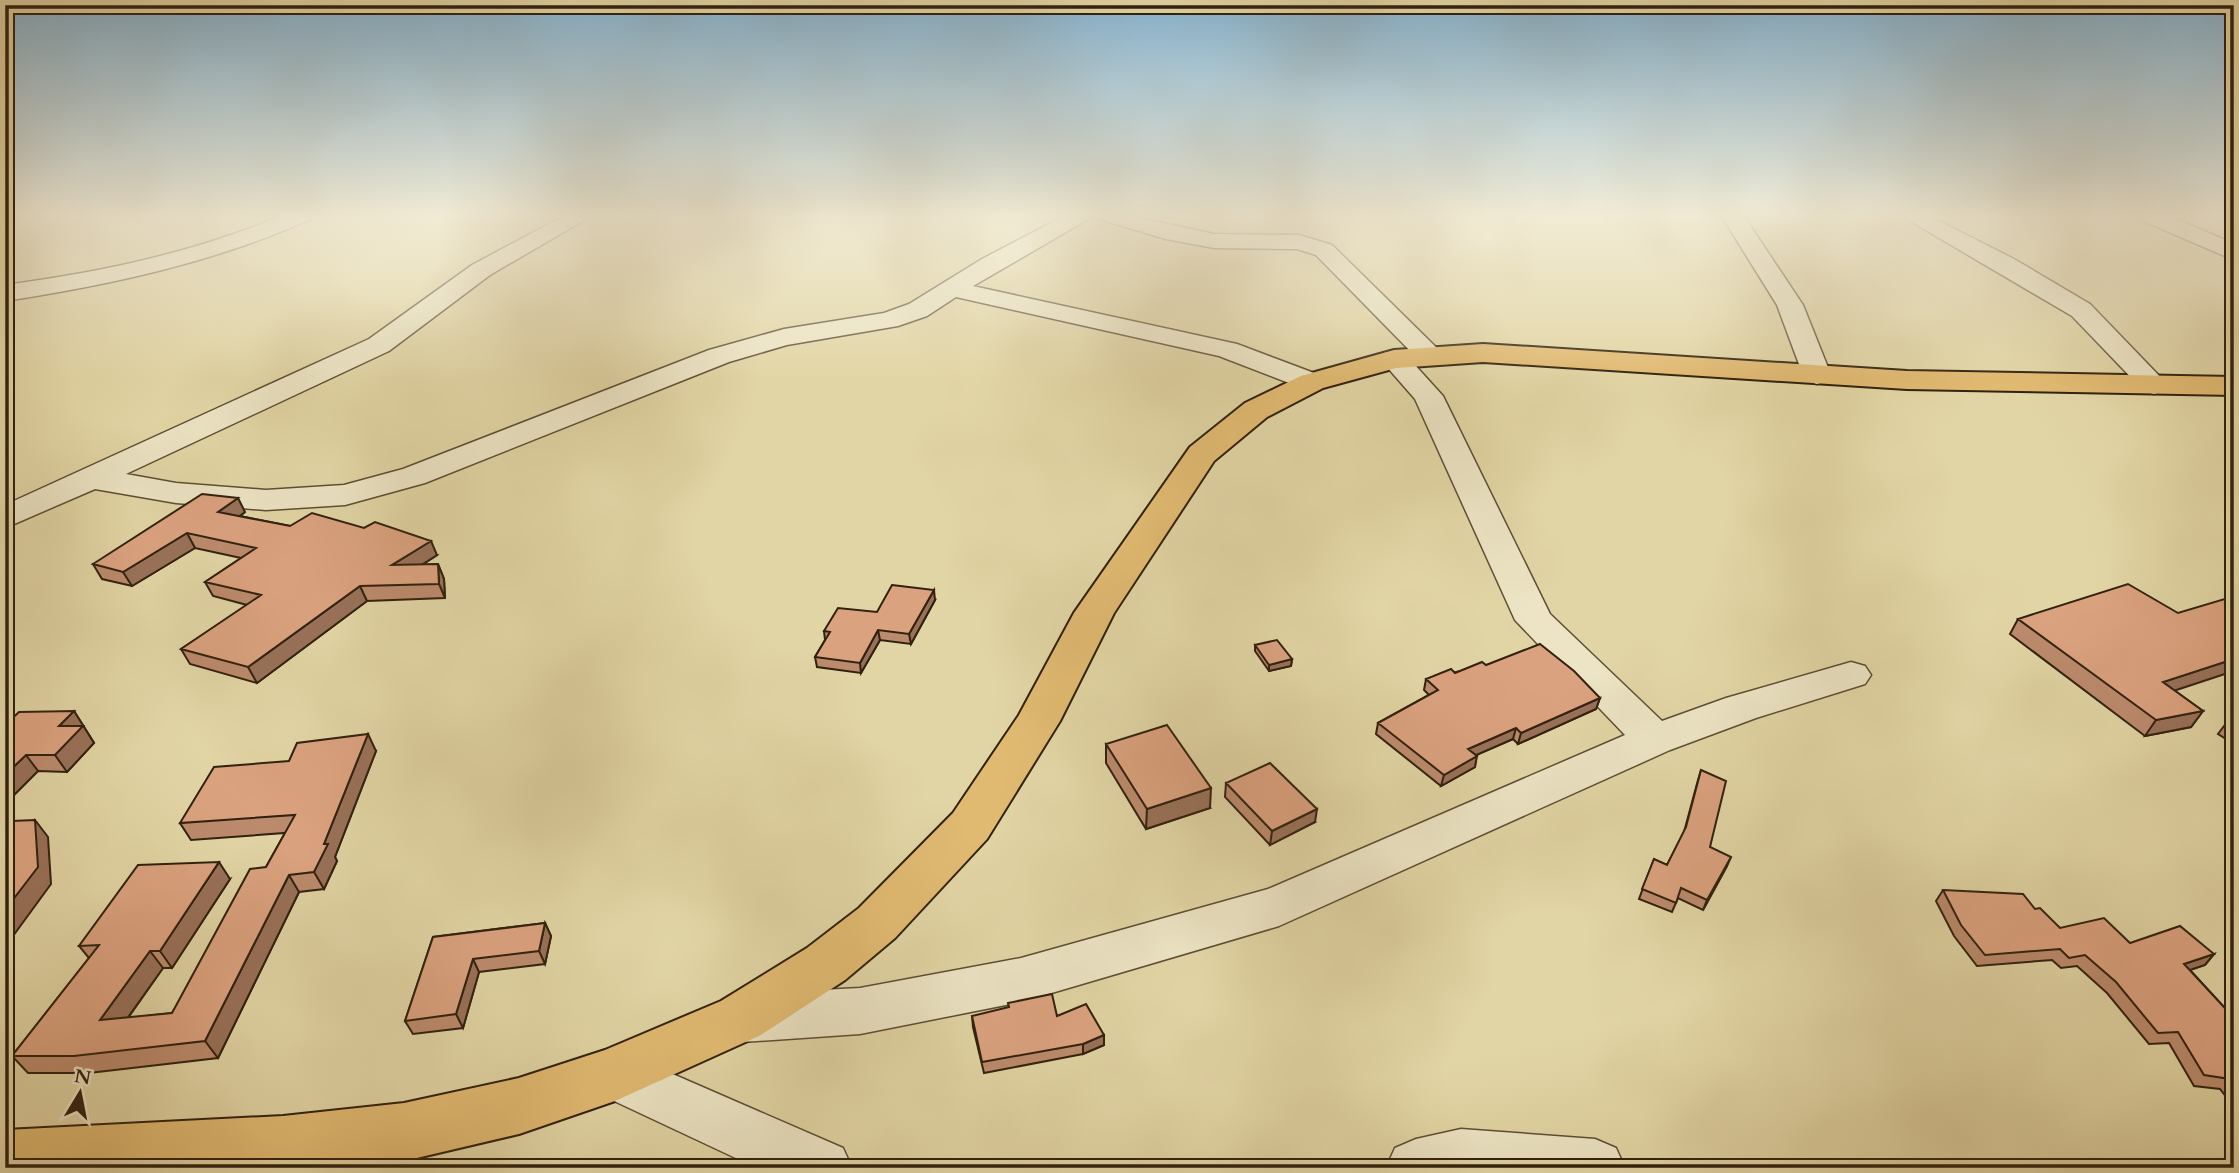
<svg xmlns="http://www.w3.org/2000/svg" width="2239" height="1173" font-family="Cardo,serif">
  <style>
    .lines { fill: none; stroke-linecap: round; stroke-linejoin: round }
    .minor-casing { stroke: #5d4e34; stroke-width: 3 }
    .major-casing { stroke: #31210f; stroke-width: 4 }
    .minor { fill: #ece4c4; fill-rule: evenodd }
    .major { fill: #e1ba72; fill-rule: evenodd }
    .wall { fill: #bc8b6d; stroke: #31210f; stroke-width: 2 }
    .shaded-wall { fill: #997159; stroke: #31210f; stroke-width: 2 }
    .building { fill: #dba27f; stroke: #31210f; stroke-width: 2 }
  </style>
  <rect width="100%" height="100%" fill="#e2d5a5"/>
  <filter id="stains"><feTurbulence type="fractalNoise" baseFrequency=".00286" numOctaves="4"/><feColorMatrix values="0 0 0 0 .2 0 0 0 0 .09 0 0 0 0 .02 0 0 0 .5 -.17"/></filter>
  <radialGradient id="worn" r=".72"><stop offset=".6" stop-color="#630" stop-opacity="0"/><stop offset="1" stop-color="#630" stop-opacity=".3"/></radialGradient>
  <g class="lines">
    <defs>
      <path id="minor" d="M 283,215 L 312,215 L 309,220 C 212,263 110,285 5,301 L 5,285 C 101,272 194,253 283,215 Z
        M 566,215 L 593,215 L 490,275 L 389,351 L 126,474 L 176,483 L 266,490 L 344,485 L 403,469 L 709,350 L 784,329 L 884,313 L 909,304 L 982,259 L 1066,215 L 1126,215 L 1214,234 L 1299,235 L 1332,245 L 1444,355 L 1440,361 L 1420,361 L 1316,255 L 1297,249 L 1214,248 L 1166,239 L 1092,217 L 973,286 L 1237,344 L 1322,376 L 1326,382 L 1322,388 L 1312,391 L 1302,388 L 1219,356 L 956,297 L 927,316 L 898,326 L 787,345 L 729,362 L 425,483 L 345,505 L 266,510 L 176,503 L 95,489 L 5,528 L 5,505 L 369,339 L 472,265 Z
        M 1721,215 L 1743,215 L 1803,305 L 1831,375 L 1827,381 L 1817,384 L 1807,381 L 1803,375 L 1777,305 Z
        M 1900,215 L 1927,215 L 2014,259 L 2090,304 L 2168,385 L 2164,391 L 2154,394 L 2144,391 L 2072,316 Z
        M 2138,215 L 2167,215 L 2234,244 L 2234,260 L 2141,220 Z
        M 1394,351 L 1404,353 L 1443,396 L 1550,614 L 1662,721 L 1726,698 L 1851,662 L 1865,666 L 1871,675 L 1865,684 L 1756,718 L 1670,750 L 1279,926 L 1021,1002 L 860,1034 L 742,1042 L 723,1035 L 715,1018 L 723,1001 L 742,994 L 860,988 L 1021,958 L 1268,889 L 1625,735 L 1515,620 L 1415,399 L 1380,359 L 1384,353 Z
        M 615,1049 L 843,1148 L 852,1168 L 757,1168 L 595,1092 L 587,1074 L 595,1056 Z
        M 1461,1129 L 1595,1139 L 1616,1148 L 1625,1168 L 1386,1168 L 1395,1148 L 1416,1139 Z"/>
      <path id="major" d="M 1483,344 L 1907,371 L 2234,377 L 2234,395 L 1907,389 L 1483,362 L 1396,368 L 1323,388 L 1267,417 L 1214,461 L 1114,613 L 1060,721 L 987,839 L 895,938 L 845,980 L 761,1035 L 615,1101 L 519,1134 L 404,1161 L 343,1168 L 5,1168 L 5,1130 L 283,1116 L 404,1103 L 519,1078 L 605,1050 L 721,1001 L 807,948 L 859,908 L 953,813 L 1019,715 L 1074,613 L 1190,447 L 1245,403 L 1301,376 L 1394,350 Z"/>
    </defs>
    <use href="#minor" class="minor-casing"/>
    <use href="#major" class="major-casing"/>
    <use href="#minor" class="minor"/>
    <use href="#major" class="major"/>
  </g>
  <path class="wall" d="M 245,512 L 240,516 L 437,555 L 422,565 L 438,564 L 444,579 L 445,598 L 367,601 L 257,683 L 190,664 L 181,649 L 247,605 L 213,596 L 205,582 L 241,558 L 195,548 L 132,586 L 102,579 L 93,564 Z
    M 935,600 L 911,644 L 880,640 L 861,673 L 817,667 L 815,657 L 825,640 L 824,631 Z
    M 2018,619 L 2175,691 L 2203,711 L 2191,727 L 2145,736 L 2010,634 Z
    M 1255,645 L 1292,659 L 1291,666 L 1269,671 L 1255,651 Z
    M 1486,665 L 1600,698 L 1596,709 L 1518,744 L 1513,739 L 1476,755 L 1475,767 L 1441,786 L 1376,734 L 1378,723 L 1429,695 L 1424,690 L 1426,679 Z
    M 74,711 L 94,743 L 67,772 L 38,771 L 5,804 L 5,725 Z
    M 2234,713 L 2234,744 L 2218,734 Z
    M 1106,744 L 1210,808 L 1146,829 L 1106,763 Z
    M 376,751 L 335,857 L 337,861 L 324,889 L 299,892 L 218,1058 L 89,1073 L 28,1073 L 12,1056 L 89,958 L 79,946 L 230,879 L 172,968 L 163,968 L 128,1018 L 172,1013 L 266,867 L 285,833 L 191,840 L 180,823 L 289,761 Z
    M 1701,770 L 1710,847 L 1727,866 L 1703,910 L 1678,898 L 1672,912 L 1639,899 L 1654,859 L 1667,865 L 1684,832 L 1698,780 Z
    M 1226,783 L 1315,822 L 1270,845 L 1225,797 Z
    M 1943,890 L 2035,909 L 2060,928 L 2130,943 L 2214,954 L 2205,965 L 2190,970 L 2234,1018 L 2234,1107 L 2220,1089 L 2194,1086 L 2169,1043 L 2149,1044 L 2107,993 L 2077,966 L 2061,968 L 2052,960 L 1977,966 L 1954,936 L 1936,901 Z
    M 545,923 L 551,936 L 545,964 L 479,972 L 463,1028 L 413,1034 L 405,1021 L 433,937 Z
    M 972,1016 L 1057,1016 L 1104,1035 L 1104,1045 L 1083,1054 L 984,1073 L 973,1027 Z"/>
  <path class="shaded-wall" d="M 238,498 L 245,512 L 226,526 L 218,512 Z
    M 187,533 L 195,548 L 132,586 L 123,572 Z
    M 431,541 L 437,555 L 398,580 L 392,565 Z
    M 438,564 L 444,579 L 445,598 L 439,584 Z
    M 360,586 L 367,601 L 257,683 L 248,667 Z
    M 934,590 L 935,600 L 911,644 L 909,634 Z
    M 878,630 L 880,640 L 861,673 L 860,663 Z
    M 1292,659 L 1291,666 L 1269,671 L 1269,665 Z
    M 2234,659 L 2234,671 L 2152,698 L 2163,682 Z
    M 1600,698 L 1596,709 L 1518,744 L 1521,733 Z
    M 74,711 L 94,743 L 67,772 L 55,755 L 59,726 Z
    M 2203,711 L 2191,727 L 2145,736 L 2156,720 Z
    M 1516,728 L 1513,739 L 1465,760 L 1468,749 Z
    M 368,734 L 376,751 L 335,857 L 337,861 L 324,889 L 314,872 L 324,844 Z
    M 26,755 L 38,771 L 5,804 L 5,775 Z
    M 1477,756 L 1475,767 L 1441,786 L 1444,775 Z
    M 1211,788 L 1210,808 L 1146,829 L 1147,809 Z
    M 1317,809 L 1315,822 L 1270,845 L 1272,831 Z
    M 35,820 L 48,837 L 51,884 L 5,947 L 5,910 Z
    M 1731,857 L 1727,866 L 1703,910 L 1707,900 Z
    M 219,862 L 230,879 L 172,968 L 160,951 Z
    M 289,875 L 299,892 L 218,1058 L 205,1041 Z
    M 545,923 L 551,936 L 545,964 L 539,951 Z
    M 150,951 L 163,968 L 114,1037 L 100,1020 Z
    M 2214,954 L 2205,965 L 2175,975 L 2184,964 Z
    M 473,959 L 479,972 L 463,1028 L 456,1014 Z
    M 1104,1035 L 1104,1045 L 1083,1054 L 1083,1044 Z"/>
  <path class="building" d="M 202,494 L 238,498 L 218,512 L 290,526 L 312,513 L 364,528 L 375,522 L 431,541 L 392,565 L 438,564 L 439,584 L 360,586 L 248,667 L 181,649 L 261,595 L 205,582 L 256,548 L 187,533 L 123,572 L 93,564 Z
    M 2128,584 L 2178,613 L 2228,598 L 2234,601 L 2234,659 L 2163,682 L 2203,711 L 2156,720 L 2018,619 Z
    M 892,585 L 934,590 L 909,634 L 878,630 L 860,663 L 815,657 L 830,632 L 824,631 L 838,608 L 877,612 Z
    M 1277,640 L 1292,659 L 1269,665 L 1255,645 Z
    M 1540,644 L 1574,671 L 1600,698 L 1521,733 L 1516,728 L 1468,749 L 1477,756 L 1444,775 L 1378,723 L 1438,690 L 1426,679 L 1451,669 L 1455,673 L 1482,662 L 1486,665 Z
    M 74,711 L 59,726 L 83,726 L 55,755 L 26,755 L 5,775 L 5,725 L 19,712 Z
    M 1167,725 L 1211,788 L 1147,809 L 1106,744 Z
    M 368,734 L 324,844 L 328,844 L 314,872 L 289,875 L 205,1041 L 74,1056 L 12,1056 L 99,945 L 79,946 L 138,865 L 219,862 L 160,951 L 150,951 L 100,1020 L 172,1013 L 250,869 L 266,867 L 295,815 L 180,823 L 214,767 L 289,761 L 297,743 Z
    M 1270,763 L 1317,809 L 1272,831 L 1226,783 Z
    M 1701,770 L 1726,781 L 1710,847 L 1731,857 L 1707,900 L 1681,888 L 1676,903 L 1642,889 L 1654,859 L 1667,865 L 1686,827 Z
    M 35,820 L 38,867 L 5,910 L 5,827 L 11,821 Z
    M 1943,890 L 2023,894 L 2035,909 L 2040,908 L 2060,928 L 2104,918 L 2130,943 L 2180,926 L 2214,954 L 2184,964 L 2234,1018 L 2234,1083 L 2230,1079 L 2204,1075 L 2178,1032 L 2158,1033 L 2116,982 L 2085,955 L 2069,958 L 2060,949 L 1985,955 L 1961,925 Z
    M 545,923 L 539,951 L 473,959 L 456,1014 L 405,1021 L 433,937 Z
    M 1052,994 L 1057,1016 L 1086,1004 L 1104,1035 L 1083,1044 L 982,1062 L 972,1016 L 1009,1007 L 1008,1003 Z"/>
  <linearGradient id="sky" x2="0" y2="1"><stop stop-color="#88b5d2"/><stop offset="0.57" stop-color="#f2ecd6"/><stop offset="1" stop-color="#f2ecd6" stop-opacity="0"/></linearGradient>
  <rect width="2239" height="379" fill="url(#sky)"/>
  <rect width="2239" height="1173" fill="none" stroke="#e2d5a5" stroke-width="28"/>
  <rect x="7" y="7" width="2225" height="1159" fill="none" stroke="#31210f" stroke-width="3.5"/>
  <rect x="14" y="14" width="2211" height="1145" fill="none" stroke="#31210f" stroke-width="2"/>
  <g transform="translate(80 1093) rotate(10)" stroke="#ece4c4" stroke-width="5" paint-order="stroke">
  <path d="M0-5L12 26L0 18L-12 26Z" fill="#31210f"/>
  <text y="-10" font-size="19" font-weight="bold" text-anchor="middle" fill="#31210f">N</text>
  </g>
  <rect width="100%" height="100%" filter="url(#stains)"/>
  <rect width="100%" height="100%" fill="url(#worn)"/>
</svg>
